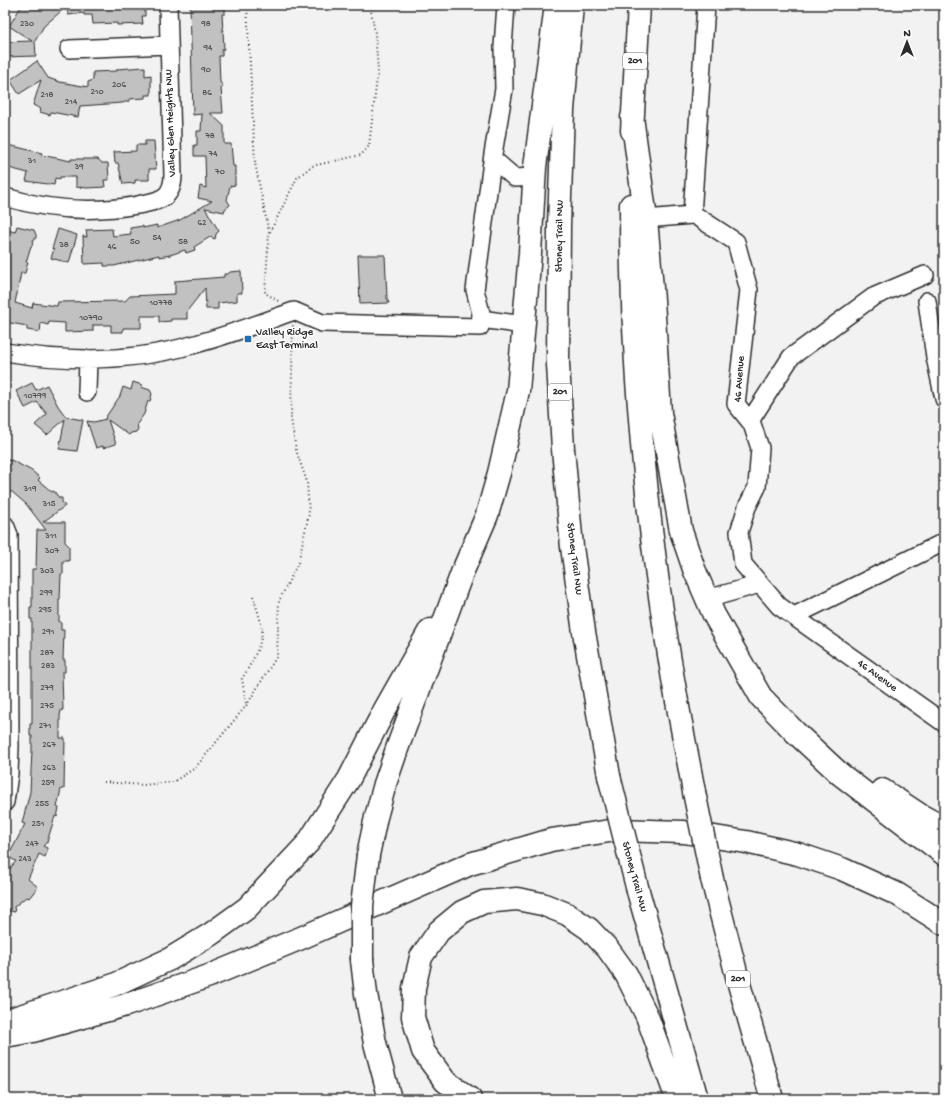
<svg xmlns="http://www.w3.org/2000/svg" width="949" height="1104" font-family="'Gochi Hand',sans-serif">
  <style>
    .building { fill: #c1c1c1; stroke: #2b2b2b }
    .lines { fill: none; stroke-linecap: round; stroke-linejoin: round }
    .minor-casing { stroke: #2b2b2b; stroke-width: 20 }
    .highway-casing { stroke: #2b2b2b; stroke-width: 25 }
    .path { stroke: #2b2b2b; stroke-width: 2; stroke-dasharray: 1 3; stroke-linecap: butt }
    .minor { stroke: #fff; stroke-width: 17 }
    .highway { stroke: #fff; stroke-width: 22 }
    .highway-bridge-casing { stroke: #2b2b2b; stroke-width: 25; stroke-linecap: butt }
    .highway-bridge { stroke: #fff; stroke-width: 22 }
    .poi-dot { fill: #1f6fb2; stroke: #fff; stroke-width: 1.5 }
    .labels { text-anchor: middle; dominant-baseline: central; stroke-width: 3; stroke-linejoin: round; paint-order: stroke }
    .number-label { font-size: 9px; fill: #505050 }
    .shield { fill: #fff; stroke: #6b6b6b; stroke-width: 1 }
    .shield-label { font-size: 10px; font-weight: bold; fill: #2b2b2b }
    .street-label { font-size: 11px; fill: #2b2b2b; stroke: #fff }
    .poi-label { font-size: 11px; fill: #2b2b2b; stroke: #fff; text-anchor: start }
  </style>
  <rect width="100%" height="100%" fill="#f2f2f2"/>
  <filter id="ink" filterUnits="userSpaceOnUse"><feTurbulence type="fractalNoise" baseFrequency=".025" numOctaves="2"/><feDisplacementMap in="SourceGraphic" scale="8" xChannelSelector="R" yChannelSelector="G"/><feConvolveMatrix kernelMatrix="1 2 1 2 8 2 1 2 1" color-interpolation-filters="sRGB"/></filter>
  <g filter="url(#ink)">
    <path class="building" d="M 22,5 L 145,5 L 145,16 L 142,16 L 143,24 L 117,25 L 117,23 L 93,24 L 92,15 L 84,15 L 84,13 L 68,15 L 67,6 L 44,26 L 35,41 L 36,56 L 5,57 L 5,42 L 32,41 L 9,26 Z
      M 190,5 L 225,5 L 225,14 L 222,14 L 224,49 L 222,50 L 222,56 L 219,56 L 220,82 L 223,86 L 221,88 L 223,113 L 210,113 L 224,126 L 224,144 L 231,144 L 233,166 L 235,166 L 235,185 L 230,186 L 227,200 L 230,205 L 225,209 L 224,212 L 205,208 L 219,231 L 216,234 L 215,239 L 210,237 L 194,247 L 195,250 L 186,253 L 185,250 L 170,255 L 159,257 L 159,255 L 114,266 L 104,266 L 104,263 L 84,264 L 83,236 L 87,237 L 86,230 L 112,229 L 113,236 L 131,234 L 130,228 L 143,226 L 143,228 L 157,225 L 157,228 L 180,220 L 212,201 L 198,198 L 200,186 L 206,188 L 205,156 L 194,156 L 194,145 L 197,145 L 197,131 L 201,131 L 202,114 L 193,115 Z
      M 37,61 L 48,78 L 60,82 L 88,87 L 88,82 L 93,80 L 93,72 L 117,71 L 117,69 L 145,67 L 145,76 L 151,75 L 151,95 L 145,95 L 145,98 L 129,99 L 129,101 L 122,103 L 80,106 L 78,117 L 51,112 L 50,115 L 40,112 L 41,109 L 33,105 L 41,80 L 19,94 L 10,80 Z
      M 145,141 L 154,141 L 156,169 L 149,169 L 149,180 L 135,180 L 135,183 L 123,184 L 118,163 L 115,163 L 114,152 L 136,151 L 136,145 L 145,145 Z
      M 8,145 L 42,153 L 41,155 L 71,161 L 71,159 L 98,159 L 102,163 L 108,163 L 109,180 L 104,180 L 105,187 L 88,188 L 76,187 L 76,177 L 60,177 L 60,179 L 55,178 L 54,185 L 26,181 L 28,173 L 5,167 L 5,154 Z
      M 17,226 L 34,230 L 36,235 L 36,238 L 33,240 L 32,246 L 31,246 L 26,262 L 28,262 L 25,273 L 21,273 L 15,303 L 32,308 L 33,303 L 57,306 L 58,302 L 125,301 L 130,296 L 175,294 L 175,281 L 224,277 L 224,274 L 228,274 L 230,272 L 241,271 L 242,293 L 237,293 L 237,301 L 218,303 L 218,309 L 206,309 L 205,288 L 187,311 L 187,319 L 171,319 L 171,321 L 159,322 L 159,316 L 141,316 L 141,328 L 123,328 L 123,332 L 111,332 L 111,325 L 93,325 L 93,331 L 65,332 L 65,323 L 49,322 L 48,325 L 41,323 L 40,332 L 27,330 L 27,326 L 5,322 L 5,237 L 7,230 L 15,232 Z
      M 58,229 L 77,235 L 69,263 L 51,258 L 54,249 L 52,249 Z
      M 358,255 L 385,255 L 387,298 L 389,303 L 360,304 Z
      M 133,382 L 142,385 L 141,387 L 150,390 L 152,394 L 150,401 L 148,401 L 144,414 L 137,424 L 138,429 L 136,432 L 131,433 L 129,435 L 108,420 L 116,444 L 103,448 L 103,446 L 96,448 L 87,421 L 94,422 L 106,419 L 105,418 L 120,396 L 123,387 L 131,390 Z
      M 32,383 L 36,390 L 47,385 L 58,406 L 66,417 L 83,420 L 77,451 L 59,449 L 65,419 L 47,435 L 35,425 L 47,414 L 37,402 L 25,408 L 16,391 Z
      M 5,458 L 10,461 L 11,460 L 32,471 L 40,478 L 38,480 L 52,492 L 54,491 L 59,498 L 62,498 L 62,502 L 65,506 L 43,522 L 65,522 L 65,542 L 69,546 L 69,561 L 63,561 L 63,574 L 61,574 L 60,599 L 59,599 L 59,622 L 61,622 L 61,630 L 64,630 L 63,660 L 65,660 L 65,672 L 62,672 L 63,710 L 61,710 L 60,716 L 60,738 L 65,738 L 64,789 L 61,789 L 57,807 L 59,808 L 57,817 L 55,816 L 47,842 L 43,846 L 47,848 L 47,852 L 45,857 L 39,854 L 28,879 L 38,887 L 29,898 L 26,897 L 14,907 L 15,912 L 5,910 L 5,875 L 16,861 L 8,857 L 25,824 L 22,823 L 30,792 L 32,750 L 32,736 L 30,736 L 30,724 L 32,724 L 32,619 L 30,619 L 30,607 L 32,607 L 32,569 L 36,569 L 37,530 L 46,530 L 26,504 L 11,491 L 5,502 Z"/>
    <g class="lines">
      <defs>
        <path id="minor" d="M 69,49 L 169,45
          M 493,159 L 515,178 L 534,177
          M 5,197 C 48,210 93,213 138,205 C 146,203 157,202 164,197 C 171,192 173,183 173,175 L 168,5
          M 692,215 L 706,5
          M 646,219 L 692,215 L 696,216 L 736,242 L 749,290 L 736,404 L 752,424 L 760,448 L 757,487 L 747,507 L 739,532 L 743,564 L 779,606 L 944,723
          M 927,301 L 935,357 L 944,399
          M 481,319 L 524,325
          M 5,352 C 67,362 132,362 192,345 C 227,336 260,323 294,311 L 322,323 L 480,327 L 481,313 L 475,290 L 493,154 L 504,89 L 503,47 L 506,5
          M 87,392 L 88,359
          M 750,421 L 791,357 L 873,297 L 925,275
          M 5,525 L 9,535 L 10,747 L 9,774 L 5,802
          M 707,599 L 760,584
          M 794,616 L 944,542"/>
        <path id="highway" d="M 572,5 L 563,110 L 559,225 L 558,364 L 563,449 L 572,547 L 584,632 L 609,776
          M 632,117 L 646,219 L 653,300 L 660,413 L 681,531 L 694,569 L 714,615 L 761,697 L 796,733 L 840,774 L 944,854
          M 632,131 L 639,5
          M 631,205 C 631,357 645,511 670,661 C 677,705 686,748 694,792
          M 882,790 L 920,815 L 944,828
          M 368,855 L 376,817 L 385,784 L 398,746 L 462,573 L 487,515 L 499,473 L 518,391 L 530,253 L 535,167 L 556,5
          M 712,879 L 739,984 L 772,1099
          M 638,891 L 697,1099
          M 362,960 L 366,994 L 375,1043 L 390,1099
          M 5,1021 L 114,985 L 170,959 L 211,934 L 247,908 L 308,843 L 349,779 L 384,711 L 430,630
          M 5,1036 L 33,1031 L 126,1005 L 209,976 L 301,938 L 470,864 L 551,840 L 616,830 L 684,832 L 746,842 L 798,854 L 842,869 L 897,894 L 944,924
          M 470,1099 L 445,1081 L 423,1051 L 413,1017 L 414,988 L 421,957 L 439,931 L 462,912 L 484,902 L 517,899 L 542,904 L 567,914 L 589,929 L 608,949 L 626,974 L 647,1016 L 677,1099"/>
      </defs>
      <use href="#minor" class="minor-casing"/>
      <use href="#highway" class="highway-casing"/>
      <path class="path" d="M 247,5 L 255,163 L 269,233 L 265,293 L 280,302
        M 270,232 L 297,178 L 312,166 L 361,155 L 369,146 L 378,70 L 375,33 L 370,5
        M 246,703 L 242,679 C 250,665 262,646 262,630 C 261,619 256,607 253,596
        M 104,782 L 143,785 L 173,782 L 195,768 L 246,706 L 277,656 L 279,601 L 298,563 L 309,514 L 307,482 L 296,450 L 291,419 L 293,325"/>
      <use href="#minor" class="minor"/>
      <use href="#highway" class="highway"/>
      <defs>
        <path id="highway-bridge" d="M 609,776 L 638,891
          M 694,792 L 712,879
          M 362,960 L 362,906 L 368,855"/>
      </defs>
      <use href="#highway-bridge" class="highway-bridge-casing"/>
      <use href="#highway-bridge" class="highway-bridge"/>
    </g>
  </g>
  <rect class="poi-dot" x="244" y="335" width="8" height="8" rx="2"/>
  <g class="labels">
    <g class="number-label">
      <text x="27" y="24">230</text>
      <text x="206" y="24">98</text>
      <text x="208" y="48">94</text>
      <text x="206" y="70">90</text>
      <text x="119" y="85">206</text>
      <text x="97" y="92">210</text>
      <text x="207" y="93">86</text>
      <text x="47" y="95">218</text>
      <text x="71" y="102">214</text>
      <text x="210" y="136">78</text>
      <text x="213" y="154">74</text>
      <text x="32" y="161">31</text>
      <text x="79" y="167">39</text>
      <text x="220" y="172">70</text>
      <text x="202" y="223">62</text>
      <text x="157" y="238">54</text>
      <text x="135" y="242">50</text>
      <text x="183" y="242">58</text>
      <text x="64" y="245">38</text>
      <text x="112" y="247">46</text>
      <text x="161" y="303">10778</text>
      <text x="91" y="318">10790</text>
      <text x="35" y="396">10799</text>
      <text x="30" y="489">319</text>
      <text x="49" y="504">315</text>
      <text x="51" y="536">311</text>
      <text x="52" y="551">307</text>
      <text x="47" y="571">303</text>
      <text x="46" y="593">299</text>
      <text x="45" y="610">295</text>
      <text x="48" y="632">291</text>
      <text x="47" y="653">287</text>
      <text x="48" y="666">283</text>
      <text x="47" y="688">279</text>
      <text x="47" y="706">275</text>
      <text x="45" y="726">271</text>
      <text x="49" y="745">267</text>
      <text x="49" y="768">263</text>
      <text x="48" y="783">259</text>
      <text x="42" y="804">255</text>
      <text x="38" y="824">251</text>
      <text x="32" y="844">247</text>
      <text x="25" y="859">243</text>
    </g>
    <g class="shield">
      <rect x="623" y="53" width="24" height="16" rx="3"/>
      <rect x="548" y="384" width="24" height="16" rx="3"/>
      <rect x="726" y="971" width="24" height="16" rx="3"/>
    </g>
    <g class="shield-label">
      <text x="635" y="61">201</text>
      <text x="560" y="392">201</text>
      <text x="738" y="979">201</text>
    </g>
    <g class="street-label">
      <text transform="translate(171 123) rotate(-92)">Valley Glen Heights NW</text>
      <text transform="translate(560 236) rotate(-89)">Stoney Trail NW</text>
      <text transform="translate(740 379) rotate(-86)">46 Avenue</text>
      <text transform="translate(574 559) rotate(83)">Stoney Trail NW</text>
      <text transform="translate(877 676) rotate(36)">46 Avenue</text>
      <text transform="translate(634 877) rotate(75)">Stoney Trail NW</text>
    </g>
    <g class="poi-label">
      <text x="256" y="333">Valley Ridge<tspan x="256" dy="13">East Terminal</tspan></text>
    </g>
  </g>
  <rect width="949" height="1104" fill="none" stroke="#fff" stroke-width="20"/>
  <rect x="10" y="10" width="929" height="1084" fill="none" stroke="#2b2b2b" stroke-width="1.5" filter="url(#ink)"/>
  <g transform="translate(907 42)" stroke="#ffffff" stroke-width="3" paint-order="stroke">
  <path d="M0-3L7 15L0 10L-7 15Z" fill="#2b2b2b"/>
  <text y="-6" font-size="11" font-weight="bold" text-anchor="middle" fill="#2b2b2b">N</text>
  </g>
</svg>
